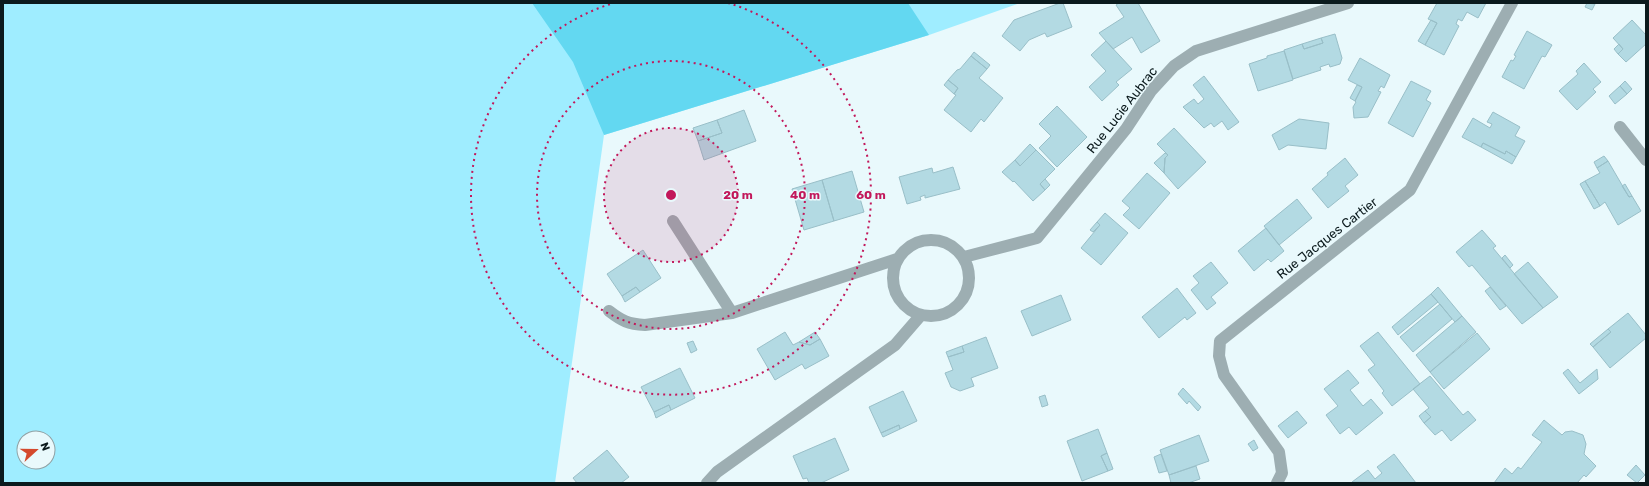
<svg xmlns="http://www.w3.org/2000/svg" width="1649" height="486" font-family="Rubik,sans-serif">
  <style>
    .green { fill: #9fedff; fill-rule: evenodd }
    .forest { fill: #63d8f1 }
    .building { fill: #b3dae3; stroke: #99bfc8 }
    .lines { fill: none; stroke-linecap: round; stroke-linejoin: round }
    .minor { stroke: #9daeb2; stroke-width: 12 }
    .ring { fill: none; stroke: #c2185b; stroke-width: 2; stroke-dasharray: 2 4 }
    .labels { text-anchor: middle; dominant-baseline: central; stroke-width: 3; stroke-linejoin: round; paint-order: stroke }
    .street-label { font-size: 13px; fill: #0b1a1d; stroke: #e9f9fc }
    .centre { fill: #c2185b; stroke: #e9f9fc; stroke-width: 2 }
    .ring-label { font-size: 12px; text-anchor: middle; font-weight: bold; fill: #c2185b; stroke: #e9f9fc; stroke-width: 3; stroke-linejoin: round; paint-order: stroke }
  </style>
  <rect width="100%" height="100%" fill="#e9f9fc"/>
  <path class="green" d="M 3,3 L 1020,3 L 929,35 L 604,135 L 555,483 L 3,483 ZM 24,438 L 48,438 L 48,462 L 24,462 Z"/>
  <path class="forest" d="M 532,3 L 908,3 L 929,35 L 604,135 L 573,62 Z"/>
  <path class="building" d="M 1060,3 L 1063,3 L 1072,27 L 1047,37 L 1045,33 L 1029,40 L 1020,51 L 1002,36 L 1014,20 Z
    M 1119,3 L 1138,3 L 1160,41 L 1141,53 L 1132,37 L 1113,49 L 1099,33 L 1124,17 L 1116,5 Z
    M 1437,3 L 1486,3 L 1478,18 L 1467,12 L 1462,21 L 1458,19 L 1456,24 L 1459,26 L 1444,55 L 1425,45 L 1437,23 L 1428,19 Z
    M 1587,3 L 1595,4 L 1592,10 L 1585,7 Z
    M 1431,20 L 1437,23 L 1425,45 L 1418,41 Z
    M 1632,20 L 1646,35 L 1646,44 L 1626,62 L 1618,54 L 1623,49 L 1613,38 Z
    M 1527,31 L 1552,45 L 1545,57 L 1542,56 L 1524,89 L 1502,77 L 1511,60 L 1513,61 L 1516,56 L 1514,55 Z
    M 1335,34 L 1342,58 L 1340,64 L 1330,67 L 1329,64 L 1320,67 L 1321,70 L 1293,79 L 1284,50 L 1302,44 L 1304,49 L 1323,43 L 1321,38 Z
    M 1321,38 L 1323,43 L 1304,49 L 1302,44 Z
    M 1106,41 L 1132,69 L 1116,82 L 1119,85 L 1102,101 L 1089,87 L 1106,71 L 1091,55 Z
    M 1619,44 L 1623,49 L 1618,54 L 1614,49 Z
    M 1284,51 L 1293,80 L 1258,91 L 1249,64 L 1267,58 L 1267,56 Z
    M 974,52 L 990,65 L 987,69 L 971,56 Z
    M 971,56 L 987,69 L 979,78 L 1003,98 L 984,122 L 981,119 L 971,132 L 944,110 L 956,95 L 954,94 L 958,88 L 948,80 L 957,70 L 960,69 Z
    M 1360,58 L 1390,75 L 1384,88 L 1381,86 L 1378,91 L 1381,92 L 1368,117 L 1354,118 L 1353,107 L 1356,102 L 1355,101 L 1362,87 L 1348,80 Z
    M 1584,63 L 1601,82 L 1593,89 L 1596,92 L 1577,110 L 1559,91 L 1578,74 L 1576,71 Z
    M 1204,76 L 1239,122 L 1228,130 L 1222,121 L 1214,127 L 1211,123 L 1204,128 L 1183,107 L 1194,99 L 1198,104 L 1204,99 L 1193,85 Z
    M 948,80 L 958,88 L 954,94 L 944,85 Z
    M 1411,81 L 1431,91 L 1426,100 L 1431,103 L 1413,137 L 1388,123 Z
    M 1625,81 L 1632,89 L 1627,94 L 1620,86 Z
    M 1357,85 L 1362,87 L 1355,101 L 1350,98 Z
    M 1620,86 L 1627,94 L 1615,104 L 1609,96 Z
    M 1057,106 L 1087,137 L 1057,167 L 1039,148 L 1051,136 L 1039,124 Z
    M 744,110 L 756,141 L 704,160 L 698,141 L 722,133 L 717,120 Z
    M 1493,112 L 1520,127 L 1515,136 L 1525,141 L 1516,157 L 1506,151 L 1505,154 L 1483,143 L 1481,147 L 1462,137 L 1473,118 L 1490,128 L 1492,124 L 1487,122 Z
    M 1299,119 L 1329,123 L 1326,149 L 1288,145 L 1279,150 L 1272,135 Z
    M 717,120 L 722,133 L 698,141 L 693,128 Z
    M 1174,128 L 1206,162 L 1178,189 L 1164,173 L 1165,158 L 1168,155 L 1157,144 Z
    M 1483,143 L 1505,154 L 1506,151 L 1516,157 L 1512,164 L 1481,147 Z
    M 1030,144 L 1036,150 L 1020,166 L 1015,160 Z
    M 1036,150 L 1055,169 L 1040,184 L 1045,190 L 1033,201 L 1014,181 L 1013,182 L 1002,172 L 1015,160 L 1020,166 Z
    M 1165,153 L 1168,155 L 1165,158 L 1164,173 L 1154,163 Z
    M 1604,156 L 1608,161 L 1597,168 L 1594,162 Z
    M 1345,158 L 1358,175 L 1345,186 L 1349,191 L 1328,208 L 1312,189 L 1328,175 L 1327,173 Z
    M 1608,161 L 1629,197 L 1632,196 L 1641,211 L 1618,225 L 1605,202 L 1600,206 L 1585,181 L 1600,173 L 1597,168 Z
    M 953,167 L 960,189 L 925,198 L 925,195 L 920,197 L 921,200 L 907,204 L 899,177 L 932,168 L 933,173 Z
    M 852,171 L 864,212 L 834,221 L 822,180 Z
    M 1147,173 L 1170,193 L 1139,229 L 1123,215 L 1130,208 L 1122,201 Z
    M 1045,179 L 1050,185 L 1045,190 L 1040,184 Z
    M 822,180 L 834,221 L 804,230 L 792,189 Z
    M 1585,181 L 1600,206 L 1594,209 L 1580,184 Z
    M 1625,184 L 1632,196 L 1629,197 L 1622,186 Z
    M 1297,199 L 1312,218 L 1279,245 L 1264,226 Z
    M 1105,213 L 1128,233 L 1101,265 L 1081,248 L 1100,225 L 1097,222 Z
    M 1097,222 L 1100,225 L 1093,232 L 1090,230 Z
    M 1266,228 L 1284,251 L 1271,262 L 1268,259 L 1254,271 L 1238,251 Z
    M 1482,230 L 1496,246 L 1493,248 L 1543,308 L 1522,324 L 1472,265 L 1469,267 L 1456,252 Z
    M 643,250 L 661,278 L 640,292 L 636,287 L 622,296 L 607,274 Z
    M 1505,255 L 1513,265 L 1510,268 L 1502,258 Z
    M 1211,262 L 1228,283 L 1211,297 L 1216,303 L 1207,310 L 1191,290 L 1199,283 L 1193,276 Z
    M 1528,262 L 1558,297 L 1543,308 L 1514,274 Z
    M 636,287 L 640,292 L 625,302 L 622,296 Z
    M 1438,287 L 1462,316 L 1455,322 L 1431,294 Z
    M 1490,287 L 1506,306 L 1500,310 L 1485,291 Z
    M 1177,288 L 1196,313 L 1187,320 L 1185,317 L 1159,338 L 1142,317 Z
    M 1431,294 L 1438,302 L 1398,335 L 1392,327 Z
    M 1061,295 L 1071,320 L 1032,336 L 1021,311 Z
    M 1440,304 L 1452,319 L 1413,352 L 1400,337 Z
    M 1628,313 L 1646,335 L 1646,338 L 1610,368 L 1593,347 L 1611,332 L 1608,329 Z
    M 1462,316 L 1476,332 L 1430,372 L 1416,355 Z
    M 1608,329 L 1611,332 L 1593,347 L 1590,344 Z
    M 785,332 L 793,345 L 799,342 L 810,345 L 820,339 L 829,356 L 805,369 L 802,364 L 775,380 L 757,349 Z
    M 815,332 L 820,339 L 810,345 L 799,342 Z
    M 1378,332 L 1420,384 L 1392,406 L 1382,393 L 1384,391 L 1368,370 L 1375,365 L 1360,346 Z
    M 1477,333 L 1490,349 L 1444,389 L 1430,372 Z
    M 986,337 L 998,368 L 971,378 L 974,386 L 960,391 L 951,387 L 945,373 L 953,370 L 948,357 L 964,352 L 962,346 Z
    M 693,341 L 697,350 L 691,353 L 687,343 Z
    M 962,346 L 964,352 L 948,357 L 946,352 Z
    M 680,368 L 695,398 L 671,410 L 669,405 L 654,412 L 641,387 Z
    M 1568,369 L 1580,383 L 1597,369 L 1598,379 L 1579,394 L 1563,373 Z
    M 1348,370 L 1359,383 L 1350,390 L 1363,406 L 1371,399 L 1383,413 L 1356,435 L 1349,427 L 1340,434 L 1326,415 L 1338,406 L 1324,389 Z
    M 1430,376 L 1463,415 L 1468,411 L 1476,420 L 1451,441 L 1442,430 L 1435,435 L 1424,423 L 1431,417 L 1425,411 L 1429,408 L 1413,389 Z
    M 1183,388 L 1201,407 L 1198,411 L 1189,401 L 1187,404 L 1178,394 Z
    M 903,391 L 917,421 L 900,429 L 899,425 L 881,433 L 869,407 Z
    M 1045,395 L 1048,405 L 1042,407 L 1039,397 Z
    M 669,405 L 671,410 L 656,418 L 654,412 Z
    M 1297,411 L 1307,423 L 1288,438 L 1278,426 Z
    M 1425,411 L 1431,417 L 1424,423 L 1419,416 Z
    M 1544,420 L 1562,435 L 1565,432 L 1572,431 L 1583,435 L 1586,444 L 1584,454 L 1596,466 L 1586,477 L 1584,475 L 1577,483 L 1494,483 L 1505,468 L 1512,474 L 1518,467 L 1521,469 L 1542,442 L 1532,435 Z
    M 899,425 L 900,429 L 883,437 L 881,433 Z
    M 1098,429 L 1107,453 L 1101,456 L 1108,471 L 1082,481 L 1067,441 Z
    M 1199,435 L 1209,461 L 1169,475 L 1160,450 Z
    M 835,438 L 849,470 L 821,483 L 809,483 L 807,478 L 803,479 L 793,456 Z
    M 1254,440 L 1258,448 L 1253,451 L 1248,444 Z
    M 607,450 L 629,477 L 621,483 L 577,483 L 573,478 Z
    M 1107,453 L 1113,469 L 1108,471 L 1101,456 Z
    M 1161,454 L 1167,471 L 1159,473 L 1154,457 Z
    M 1394,454 L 1416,483 L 1352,482 L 1368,470 L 1375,479 L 1382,473 L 1377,467 Z
    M 1636,465 L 1645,475 L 1637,483 L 1627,475 Z
    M 1196,466 L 1200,479 L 1188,483 L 1171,483 L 1169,475 Z"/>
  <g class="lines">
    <path class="minor" d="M 1620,127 L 1646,160
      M 673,221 L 732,313
      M893 278a38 38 0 1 1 76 0a38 38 0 1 1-76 0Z
      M 964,257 L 1037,238 L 1126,129 L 1151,91 L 1174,66 L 1196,51 L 1348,3
      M 609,311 C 622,321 628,324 645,325 L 732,313 L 897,259
      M 707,483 L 717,472 L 895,345 L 921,315
      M 1277,483 L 1282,473 L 1279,452 L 1224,375 L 1219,356 L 1220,341 L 1410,190 L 1512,3"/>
  </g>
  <circle cx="671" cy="195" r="67" fill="#c2185b" fill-opacity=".12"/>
  <g class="ring">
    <circle cx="671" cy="195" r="67"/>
    <circle cx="671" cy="195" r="134"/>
    <path d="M728 3A200 200 0 1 1 614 3"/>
  </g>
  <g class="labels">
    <g class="street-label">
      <text transform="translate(1122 110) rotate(-52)">Rue Lucie Aubrac</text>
      <text transform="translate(1327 238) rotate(-38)">Rue Jacques Cartier</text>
    </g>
  </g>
  <circle cx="671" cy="195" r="6" class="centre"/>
  <g class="ring-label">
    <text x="738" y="199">20 m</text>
    <text x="805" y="199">40 m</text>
    <text x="871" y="199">60 m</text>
  </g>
  <rect width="1649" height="486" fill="none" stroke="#0b1a1d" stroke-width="8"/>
  <g transform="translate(36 450) rotate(69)"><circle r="19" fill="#e9f9fc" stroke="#90a0a3"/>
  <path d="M0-3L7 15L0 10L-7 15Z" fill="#d4492d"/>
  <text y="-6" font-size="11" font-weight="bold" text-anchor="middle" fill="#0b1a1d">N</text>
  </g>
</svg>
